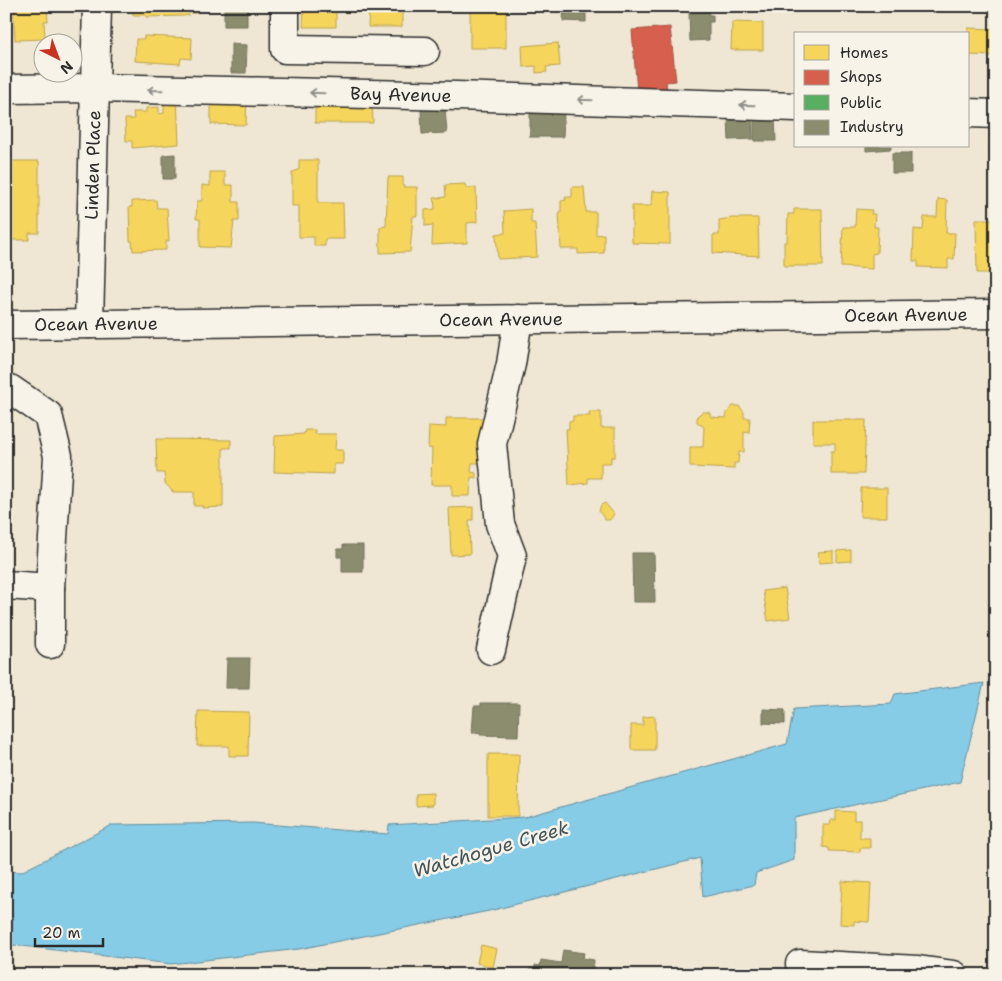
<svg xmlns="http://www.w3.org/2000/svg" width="1002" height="981" font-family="'Shantell Sans',sans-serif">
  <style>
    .water { fill: #86cce7; stroke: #628c9c }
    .homes { fill: #f6d55c; stroke: #b9a24d }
    .shops { fill: #d6604d; stroke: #a35043 }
    .public { fill: #5aae61; stroke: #4c8751 }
    .industry { fill: #8c8c6e; stroke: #6f6f5a }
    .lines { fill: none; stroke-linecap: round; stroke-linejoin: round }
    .minor-casing { stroke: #2b2b2b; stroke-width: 31 }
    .minor { stroke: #f7f3e8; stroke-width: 28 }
    .oneway { stroke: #918f8a }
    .labels { text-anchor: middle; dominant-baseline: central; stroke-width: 5; stroke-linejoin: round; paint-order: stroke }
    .street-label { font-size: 18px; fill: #2b2b2b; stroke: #f7f3e8 }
    .water-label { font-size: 19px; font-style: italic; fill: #42535a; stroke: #f7f3e8 }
  </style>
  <rect width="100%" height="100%" fill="#efe7d4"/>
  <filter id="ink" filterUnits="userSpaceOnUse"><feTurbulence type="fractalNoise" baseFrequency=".02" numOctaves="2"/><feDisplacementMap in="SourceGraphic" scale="10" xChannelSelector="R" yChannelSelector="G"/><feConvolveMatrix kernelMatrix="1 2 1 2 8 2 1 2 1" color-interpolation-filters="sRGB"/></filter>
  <g filter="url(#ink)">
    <path class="water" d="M 984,683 L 960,782 L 794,818 L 794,860 L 756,873 L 754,885 L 703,897 L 700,858 L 489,911 L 299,949 L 171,964 L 14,945 L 6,947 L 6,871 L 21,872 L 112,825 L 253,823 L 388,834 L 389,825 L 525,817 L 787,744 L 794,709 L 891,704 L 895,694 Z"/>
    <path class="homes" d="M 13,6 L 47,6 L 48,21 L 44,21 L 45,39 L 15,40 Z
      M 133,6 L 196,6 L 197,13 L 189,13 L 189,15 L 184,16 L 146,17 L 146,15 L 133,15 Z
      M 304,6 L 336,6 L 336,27 L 303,27 Z
      M 369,6 L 402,6 L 402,27 L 368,27 Z
      M 470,6 L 506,6 L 506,48 L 470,48 Z
      M 732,22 L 763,23 L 763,50 L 731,50 Z
      M 968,28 L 996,29 L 996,56 L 968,55 Z
      M 144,36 L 192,38 L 191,59 L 181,58 L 180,64 L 135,61 L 136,39 L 144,39 Z
      M 558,43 L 560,66 L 546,67 L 547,72 L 536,73 L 536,66 L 523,67 L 522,46 Z
      M 211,95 L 247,95 L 246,125 L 211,124 Z
      M 177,96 L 179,144 L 132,148 L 132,141 L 126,141 L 125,119 L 134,119 L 133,112 L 146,112 L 146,108 L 159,107 L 159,114 L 164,113 L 164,97 Z
      M 315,99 L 372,99 L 373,123 L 315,123 Z
      M 299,160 L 318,160 L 318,203 L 343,203 L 344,239 L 325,239 L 325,246 L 314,246 L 314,237 L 299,237 L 299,206 L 292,206 L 292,173 L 299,169 Z
      M 10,161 L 39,161 L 39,233 L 29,233 L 29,240 L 6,240 L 6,200 L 7,187 L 10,187 Z
      M 210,172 L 225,172 L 225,185 L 233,185 L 233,202 L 239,202 L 239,221 L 234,221 L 231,248 L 200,247 L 200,219 L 196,219 L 197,201 L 202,201 L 202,185 L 210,186 Z
      M 388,177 L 403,177 L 403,187 L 417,187 L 417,216 L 413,216 L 410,252 L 380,253 L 380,227 L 386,226 Z
      M 465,184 L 466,188 L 476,188 L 477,222 L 467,223 L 467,243 L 432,245 L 433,225 L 425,226 L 425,210 L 435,209 L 434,198 L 446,197 L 445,185 Z
      M 572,187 L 584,187 L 586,212 L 596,212 L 596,235 L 604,234 L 604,253 L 578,254 L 578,249 L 561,249 L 559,212 L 561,212 L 561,201 L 566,200 L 565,197 L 572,197 Z
      M 652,191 L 670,192 L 670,244 L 632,243 L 632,206 L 651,206 Z
      M 938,199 L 947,200 L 946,233 L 955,233 L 954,259 L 948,259 L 948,268 L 918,267 L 918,261 L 913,261 L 914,229 L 923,230 L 924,217 L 937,217 Z
      M 156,200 L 157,208 L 167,208 L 169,241 L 166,241 L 166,250 L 133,251 L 132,241 L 130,241 L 129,207 L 132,207 L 132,201 Z
      M 531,209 L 531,223 L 535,223 L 537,257 L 498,259 L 496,234 L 505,233 L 504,211 Z
      M 794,209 L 822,209 L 823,266 L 784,266 L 784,242 L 787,242 L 788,214 L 794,214 Z
      M 856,209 L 872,210 L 871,214 L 875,214 L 874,227 L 878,227 L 877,253 L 872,254 L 872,269 L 841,267 L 843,227 L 855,227 Z
      M 732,218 L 758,218 L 759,256 L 713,253 L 713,235 L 719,235 L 719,220 Z
      M 976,219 L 996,219 L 996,273 L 977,273 Z
      M 733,406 L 739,406 L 744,412 L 744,418 L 750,418 L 749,433 L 744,432 L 744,452 L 739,452 L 738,463 L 734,463 L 734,469 L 690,467 L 690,447 L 703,447 L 704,427 L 697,422 L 697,416 L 703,412 L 709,412 L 711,417 L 726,418 L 727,412 Z
      M 589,412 L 601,412 L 601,428 L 615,428 L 615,457 L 611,457 L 611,463 L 601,463 L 601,478 L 588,478 L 588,483 L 569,485 L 566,429 L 569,429 L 569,421 L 573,421 L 573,416 L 590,416 Z
      M 446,418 L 486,418 L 485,463 L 472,463 L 471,472 L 476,473 L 476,478 L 471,477 L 470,496 L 452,496 L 452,485 L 431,485 L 432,448 L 428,449 L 429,426 L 446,427 Z
      M 813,420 L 866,420 L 864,474 L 831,474 L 831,451 L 835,451 L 835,443 L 813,443 Z
      M 305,430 L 315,430 L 315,434 L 336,434 L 335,450 L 343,450 L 343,464 L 334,464 L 334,474 L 274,472 L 275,436 L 304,434 Z
      M 156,439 L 231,440 L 231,448 L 223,448 L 223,507 L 202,508 L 203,506 L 194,506 L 194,492 L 173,492 L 165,483 L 164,473 L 157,473 Z
      M 861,488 L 887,488 L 887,517 L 860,517 Z
      M 605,503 L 614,514 L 610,520 L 605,520 L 599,511 L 601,505 Z
      M 473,507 L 473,520 L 469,520 L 470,554 L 451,555 L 449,508 Z
      M 851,550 L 851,561 L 837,562 L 837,551 Z
      M 833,551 L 833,562 L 819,563 L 818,552 Z
      M 785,588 L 790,618 L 768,621 L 763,591 Z
      M 198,711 L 249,712 L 248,756 L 229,756 L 229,746 L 197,746 Z
      M 655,716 L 655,750 L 631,750 L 631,725 L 643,725 L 643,717 Z
      M 488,754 L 519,754 L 518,816 L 488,816 Z
      M 433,793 L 433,805 L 416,806 L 416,794 Z
      M 836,811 L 854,812 L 854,820 L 860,820 L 860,838 L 870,838 L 870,848 L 860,848 L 860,852 L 829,851 L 829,848 L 823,847 L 823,825 L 830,825 L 831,820 L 836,820 Z
      M 842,881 L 871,883 L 869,922 L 854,921 L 854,925 L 840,924 Z
      M 481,945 L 497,949 L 493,967 L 477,963 Z"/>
    <path class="shops" d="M 670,27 L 676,81 L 666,82 L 667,90 L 637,92 L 632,30 Z"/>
    <path class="public" d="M 6,614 L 12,617 L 12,662 L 6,662 Z"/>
    <path class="industry" d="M 224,6 L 247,6 L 247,26 L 224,26 Z
      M 564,6 L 586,6 L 586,22 L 563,21 Z
      M 709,12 L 709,15 L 713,15 L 713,22 L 709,22 L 709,40 L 690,41 L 689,13 Z
      M 231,44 L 247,45 L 246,73 L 231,73 Z
      M 445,109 L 447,133 L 422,134 L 421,110 Z
      M 530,113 L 564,113 L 563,137 L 530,137 Z
      M 775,118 L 776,141 L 754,141 L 754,119 Z
      M 728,119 L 752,119 L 753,139 L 729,140 Z
      M 992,134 L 996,134 L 996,157 L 991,157 Z
      M 866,146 L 891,146 L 891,149 L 866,151 Z
      M 892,153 L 911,153 L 911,173 L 892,173 Z
      M 175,154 L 175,179 L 163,179 L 163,155 Z
      M 343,545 L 363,545 L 363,572 L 342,572 L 342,557 L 337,557 L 337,549 L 343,549 Z
      M 632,553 L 654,553 L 655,602 L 633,602 Z
      M 227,658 L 250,658 L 249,688 L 226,688 Z
      M 481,703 L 519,703 L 518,736 L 480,735 L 480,733 L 472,733 L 474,706 L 481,706 Z
      M 763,709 L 785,710 L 785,724 L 763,723 Z
      M 563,950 L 584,953 L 583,958 L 594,960 L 593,970 L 581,969 L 580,975 L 529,975 L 530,968 L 535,969 L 535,965 L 540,966 L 541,960 L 561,963 Z"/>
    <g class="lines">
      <defs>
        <g id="minor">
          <path d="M 285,6 L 285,49 L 425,51"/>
          <path id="s1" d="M 6,89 L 96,88 L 457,96 L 796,107"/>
          <path d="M 968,113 L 996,114"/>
          <path id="s2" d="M 89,324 L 97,6"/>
          <path id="s3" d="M 6,325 L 996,314"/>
          <path d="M 6,389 L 10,389 L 48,415 L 58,456 L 50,588 L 6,585"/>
          <path d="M 50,644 L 50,588"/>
          <path d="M 491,650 L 512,556 L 500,524 L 492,444 L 511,364 L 518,319"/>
          <path d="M 800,964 L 918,970 L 954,975"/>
        </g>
      </defs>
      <use href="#minor" class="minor-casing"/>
      <use href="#minor" class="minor"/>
    </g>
    <defs><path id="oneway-shaft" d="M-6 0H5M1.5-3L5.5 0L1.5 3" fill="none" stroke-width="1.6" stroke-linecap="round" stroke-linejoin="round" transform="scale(1.25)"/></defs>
    <g class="oneway">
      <use href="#oneway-shaft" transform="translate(155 90) rotate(-179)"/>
      <use href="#oneway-shaft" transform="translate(317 93) rotate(-178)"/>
      <use href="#oneway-shaft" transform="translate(585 100) rotate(-178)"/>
      <use href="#oneway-shaft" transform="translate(747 105) rotate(-178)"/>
    </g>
  </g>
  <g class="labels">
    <g class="street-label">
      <text stroke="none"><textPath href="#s1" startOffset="395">Bay Avenue</textPath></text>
      <text stroke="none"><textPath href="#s2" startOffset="159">Linden Place</textPath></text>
      <text stroke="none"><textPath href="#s3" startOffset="900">Ocean Avenue</textPath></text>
      <text stroke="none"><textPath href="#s3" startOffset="495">Ocean Avenue</textPath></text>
      <text stroke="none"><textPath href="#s3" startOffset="90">Ocean Avenue</textPath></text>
    </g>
    <g class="water-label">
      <text transform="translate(491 849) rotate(-16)">Watchogue Creek</text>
    </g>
  </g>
  <rect width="1002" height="981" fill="none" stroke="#f7f3e8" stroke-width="25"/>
  <rect x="12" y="12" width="977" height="956" fill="none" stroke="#2b2b2b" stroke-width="2" filter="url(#ink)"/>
  <rect x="794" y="32" width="175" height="115" fill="#f7f3e8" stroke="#a5a39c"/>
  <rect x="804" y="45" width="25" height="15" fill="#f6d55c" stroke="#a5a39c"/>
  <text x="840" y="58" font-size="15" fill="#2b2b2b">Homes</text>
  <rect x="804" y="70" width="25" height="15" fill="#d6604d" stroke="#a5a39c"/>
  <text x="840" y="82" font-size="15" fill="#2b2b2b">Shops</text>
  <rect x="804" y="95" width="25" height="15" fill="#5aae61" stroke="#a5a39c"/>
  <text x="840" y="108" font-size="15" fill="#2b2b2b">Public</text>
  <rect x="804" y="120" width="25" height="15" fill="#8c8c6e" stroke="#a5a39c"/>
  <text x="840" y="132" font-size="15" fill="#2b2b2b">Industry</text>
  <g transform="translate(58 58) rotate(138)"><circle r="24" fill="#f7f3e8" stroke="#a5a39c"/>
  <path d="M0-4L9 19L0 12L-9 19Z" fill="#c8321e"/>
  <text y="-8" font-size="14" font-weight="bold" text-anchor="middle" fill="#2b2b2b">N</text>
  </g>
  <path d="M35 938v8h68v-8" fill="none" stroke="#2b2b2b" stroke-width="2.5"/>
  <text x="42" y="938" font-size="15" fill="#2b2b2b" stroke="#f7f3e8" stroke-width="4" paint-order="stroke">20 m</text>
</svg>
